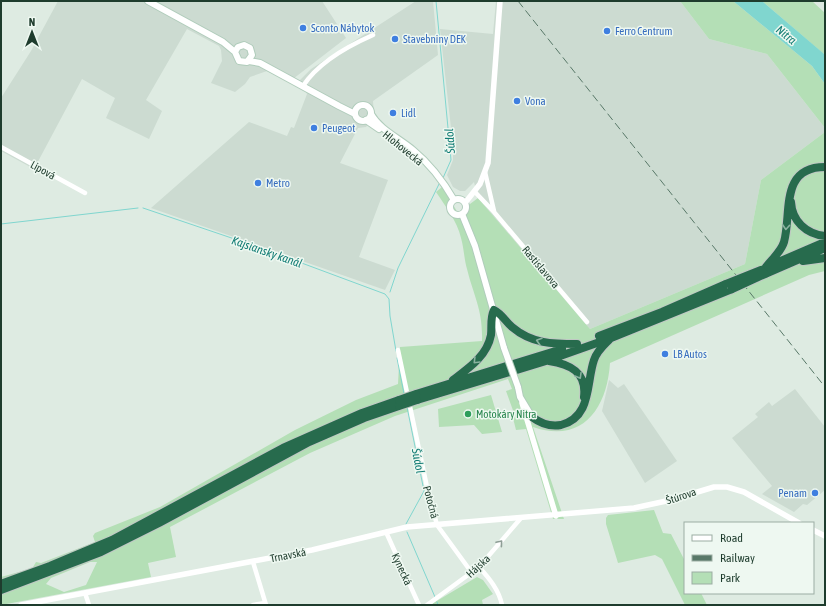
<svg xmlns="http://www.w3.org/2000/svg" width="826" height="606" font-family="'Asap Condensed',sans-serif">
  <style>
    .built { fill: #ccdbd1 }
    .green { fill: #b4dfb6; fill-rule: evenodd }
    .water { fill: #80d6cf }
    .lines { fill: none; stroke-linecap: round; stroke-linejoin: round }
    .stream { stroke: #80d6cf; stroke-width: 1 }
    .secondary-casing { stroke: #b0ccbb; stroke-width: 8 }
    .motorway-casing { stroke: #c0c8c4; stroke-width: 10 }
    .minor { stroke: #fff; stroke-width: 4.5 }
    .tertiary { stroke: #fff; stroke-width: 5.5 }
    .secondary { stroke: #fff; stroke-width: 6 }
    .motorway { stroke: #276b4d; stroke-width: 8 }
    .rail { stroke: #587868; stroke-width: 1; stroke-dasharray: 8 4; stroke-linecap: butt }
    .secondary-bridge-casing { stroke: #b0ccbb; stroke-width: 8; stroke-linecap: butt }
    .motorway-bridge-casing { stroke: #c0c8c4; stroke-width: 10; stroke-linecap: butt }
    .secondary-bridge { stroke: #fff; stroke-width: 6 }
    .motorway-bridge { stroke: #276b4d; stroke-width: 8 }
    .oneway { stroke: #8ab29f }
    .oneway2 { stroke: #8e9e96 }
    .shop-dot { fill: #3f7fe0; stroke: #eef8f1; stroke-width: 1.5 }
    .leisure-dot { fill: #2e9e5b; stroke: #eef8f1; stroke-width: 1.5 }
    .labels { text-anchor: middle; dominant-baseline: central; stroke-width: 3; stroke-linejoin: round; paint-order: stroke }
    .shop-label { font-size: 11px; fill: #366cbe; stroke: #eef8f1; text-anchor: start }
    .street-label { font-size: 11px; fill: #1e3c2d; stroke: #eef8f1 }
    .leisure-label { font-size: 11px; fill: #27864d; stroke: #eef8f1; text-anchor: start }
    .water-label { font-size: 12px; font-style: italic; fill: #137d75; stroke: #eef8f1 }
  </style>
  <rect width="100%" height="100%" fill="#deebe2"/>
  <path class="built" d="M 58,1 L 322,1 L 346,38 L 289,82 L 267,71 L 250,77 L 245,84 L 235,92 L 211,83 L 222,61 L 221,50 L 219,46 L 187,29 L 146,100 L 162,111 L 149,139 L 106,118 L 115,98 L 82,79 L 34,169 L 1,151 L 1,98 L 31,51 Z
    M 416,1 L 433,1 L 438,55 L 373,101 L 374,116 L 366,127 L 358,128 L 340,163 L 388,180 L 359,257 L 395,270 L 385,290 L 151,208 L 249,122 L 287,136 L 291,127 L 294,128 L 307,94 L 300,80 L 311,69 Z
    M 496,1 L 680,1 L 709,39 L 767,54 L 825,128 L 825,132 L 761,180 L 745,264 L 590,329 L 478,198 L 474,182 L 465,191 L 460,191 L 453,187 L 447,175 L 453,160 L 453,146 L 440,29 L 493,34 Z
    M 609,380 L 618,388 L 624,384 L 677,461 L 645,483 L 602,411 Z
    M 795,389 L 825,427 L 825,490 L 807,505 L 803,504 L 794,512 L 762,494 L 772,486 L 732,438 L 758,417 L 755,414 L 769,402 L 772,406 Z"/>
  <path class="green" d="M 680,1 L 733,1 L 812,66 L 825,84 L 825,128 L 767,54 L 709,39 Z
    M 762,1 L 812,1 L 825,13 L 825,55 Z
    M 825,132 L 825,271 L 809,275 L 610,363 C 607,409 582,444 533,427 L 564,519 L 553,519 L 526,429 L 516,430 L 513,418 L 515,416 L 506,391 L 512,389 L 508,379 L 395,416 L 310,453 L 170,527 L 176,557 L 148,563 L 151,577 L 1,605 L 1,577 L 26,570 L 29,574 L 36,562 L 41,563 L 95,542 L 93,536 L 95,533 L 160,507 L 295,430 L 356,400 L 398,384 L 400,347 L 482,341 C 483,310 474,297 467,269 C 464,259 464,248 461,238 C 457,221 446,207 436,192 L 442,187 L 458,213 L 478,198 L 590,329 L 745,264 L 761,180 ZM 90,562 L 97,562 L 86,585 L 64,592 L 46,584 L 51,578 Z
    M 491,395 L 502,432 L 482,434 L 474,425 L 439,427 L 438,409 Z
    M 654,510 L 663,533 L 671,534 L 685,561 L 685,593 L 701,593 L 707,605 L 685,605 L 662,559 L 655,555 L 618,563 L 606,524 L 606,518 L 608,515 Z
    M 477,577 L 483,580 L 493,594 L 482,600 L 483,605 L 430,605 Z"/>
  <path class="water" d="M 733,1 L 762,1 L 823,53 L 825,55 L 825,84 L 812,66 Z"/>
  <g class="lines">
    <path class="stream" d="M 436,1 L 451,160 L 443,178
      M 143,208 L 264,249 L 385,294 L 389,299 L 390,316 L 396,351
      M 1,224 L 138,208
      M 390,292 L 398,268 L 440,182
      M 397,358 L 404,394
      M 406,524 L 424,491 L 407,407
      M 407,532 L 435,597
      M 437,602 L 438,605"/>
    <defs>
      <path id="secondary" d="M 148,1 L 223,42 L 235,52 L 239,61 L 247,62 L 252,55 L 250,48 L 244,45 L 238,47 L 235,52
        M 249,61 L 260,63 L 339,106 L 355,114
        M355 113a8 8 0 1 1 16 0a8 8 0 1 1-16 0Z
        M 371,114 C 380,130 399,138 413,150 C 430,164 443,181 454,200
        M 366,120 L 379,129
        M450 207a8 8 0 1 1 16 0a8 8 0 1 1-16 0Z
        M 462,214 L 475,246 L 504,348
        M 518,387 L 520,397 L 532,417"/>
      <path id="motorway" d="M 791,202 C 792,221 806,234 825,236
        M 803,261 L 825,258
        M 769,266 L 825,242
        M 766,267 C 772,259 781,252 784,242 C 792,214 779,167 825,167
        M 765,274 L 825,248
        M 599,336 L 662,312 L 726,284
        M 549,361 C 570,364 587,372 584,397
        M 453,380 C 469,368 487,356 491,335 C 492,326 490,318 494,310 C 502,314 505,321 512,327 C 532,344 553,344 577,344
        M 416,394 L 562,349
        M 417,400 L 546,361 L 611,338 L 732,289
        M 532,417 C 540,423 550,427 561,425 C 592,417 586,383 594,360 C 597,351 603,346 609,340
        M 1,584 L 50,566 L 112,540 L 283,448 L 362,413 L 399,400
        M 1,590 L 101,552 L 159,523 L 309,442 L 364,418 L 399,406"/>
    </defs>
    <use href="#secondary" class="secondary-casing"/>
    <use href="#motorway" class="motorway-casing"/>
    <path class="minor" d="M 303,86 C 318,63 348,46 373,35
      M 1,147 L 85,193
      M 485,172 L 494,211
      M 475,192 L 494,212 L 587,322
      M 398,350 L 427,487 L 437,525 L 472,573
      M 386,532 L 419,605
      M 253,562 L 266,605
      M 479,567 C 489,578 499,590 502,605
      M 85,593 L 89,605
      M 253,605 L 265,603
      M 427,605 L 479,567 L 521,518"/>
    <path class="tertiary" d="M 465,203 L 480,184 L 488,163 L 500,1
      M 522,403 L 556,516
      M 813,530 L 825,536
      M 21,605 L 312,550 L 407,527 L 634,508 L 671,500 L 714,487 L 727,487 L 744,492 L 799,523"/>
    <use href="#secondary" class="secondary"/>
    <use href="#motorway" class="motorway"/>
    <path class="rail" d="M 518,1 L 825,387"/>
    <defs>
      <path id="secondary-bridge" d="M 504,348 L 518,387"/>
      <path id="motorway-bridge" d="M 726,284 L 761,270
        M 732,289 L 765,274
        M 399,400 L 416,394
        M 399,406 L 417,400"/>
    </defs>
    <use href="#secondary-bridge" class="secondary-bridge-casing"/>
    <use href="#motorway-bridge" class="motorway-bridge-casing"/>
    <use href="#secondary-bridge" class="secondary-bridge"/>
    <use href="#motorway-bridge" class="motorway-bridge"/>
  </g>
  <defs><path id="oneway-chevron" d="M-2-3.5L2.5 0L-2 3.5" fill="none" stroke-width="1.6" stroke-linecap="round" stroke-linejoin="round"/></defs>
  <g class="oneway">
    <use href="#oneway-chevron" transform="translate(786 227) rotate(94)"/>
    <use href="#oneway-chevron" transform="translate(539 341) rotate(-164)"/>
    <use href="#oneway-chevron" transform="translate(476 361) rotate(135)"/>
    <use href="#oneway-chevron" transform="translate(579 376) rotate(60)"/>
  </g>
  <use class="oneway2" href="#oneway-chevron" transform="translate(500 543) rotate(-50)"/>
  <g class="shop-dot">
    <circle cx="303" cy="28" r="4"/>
    <circle cx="607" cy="31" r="4"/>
    <circle cx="395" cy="39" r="4"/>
    <circle cx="517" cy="101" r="4"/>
    <circle cx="393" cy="113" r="4"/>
    <circle cx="314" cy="128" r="4"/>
    <circle cx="258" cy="183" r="4"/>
    <circle cx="665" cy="354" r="4"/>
    <circle cx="815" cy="493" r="4"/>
  </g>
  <circle class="leisure-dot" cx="468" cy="414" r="4"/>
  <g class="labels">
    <g class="shop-label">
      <text x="311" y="28">Sconto Nábytok</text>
      <text x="615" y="31">Ferro Centrum</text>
      <text x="403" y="39">Stavebniny DEK</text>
      <text x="525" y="101">Vona</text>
      <text x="401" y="113">Lidl</text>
      <text x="322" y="128">Peugeot</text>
      <text x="266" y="183">Metro</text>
      <text x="673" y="354">LB Autos</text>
      <text x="807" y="493" text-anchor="end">Penam</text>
    </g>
    <g class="street-label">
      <text transform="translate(403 148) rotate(39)">Hlohovecká</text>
      <text transform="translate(43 170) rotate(29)">Lipová</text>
      <text transform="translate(541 267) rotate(50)">Rastislavova</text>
      <text transform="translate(681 496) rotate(-18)">Štúrova</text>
      <text transform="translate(431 502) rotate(75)">Potočná</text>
      <text transform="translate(288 555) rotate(-11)">Trnavská</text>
      <text transform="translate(478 566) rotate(-43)">Hájska</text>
      <text transform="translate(402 569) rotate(65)">Kynecká</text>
    </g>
    <g class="leisure-label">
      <text x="476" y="414">Motokáry Nitra</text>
    </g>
    <g class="water-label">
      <text transform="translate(786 35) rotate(39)">Nitra</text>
      <text transform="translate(450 141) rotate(-95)">Šúdol</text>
      <text transform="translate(267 252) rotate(19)">Kajsiansky kanál</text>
      <text transform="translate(418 461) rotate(79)">Šúdol</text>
    </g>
  </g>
  <rect width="826" height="606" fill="none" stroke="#1e3c2d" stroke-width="4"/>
  <rect x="684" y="522" width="130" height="72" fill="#eef8f1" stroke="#9bada3"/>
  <rect x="692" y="535" width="20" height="6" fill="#ffffff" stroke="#9bada3"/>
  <text x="720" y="542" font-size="12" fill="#1e3c2d">Road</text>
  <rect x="692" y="555" width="20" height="6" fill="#587868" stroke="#9bada3"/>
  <text x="720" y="562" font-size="12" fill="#1e3c2d">Railway</text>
  <rect x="692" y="572" width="20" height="12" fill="#b4dfb6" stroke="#9bada3"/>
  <text x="720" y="582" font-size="12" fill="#1e3c2d">Park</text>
  <g transform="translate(32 32)" stroke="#eef8f1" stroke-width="3" paint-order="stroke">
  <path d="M0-3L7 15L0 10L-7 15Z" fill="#1e3c2d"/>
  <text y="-6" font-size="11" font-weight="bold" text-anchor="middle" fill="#1e3c2d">N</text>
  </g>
</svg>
